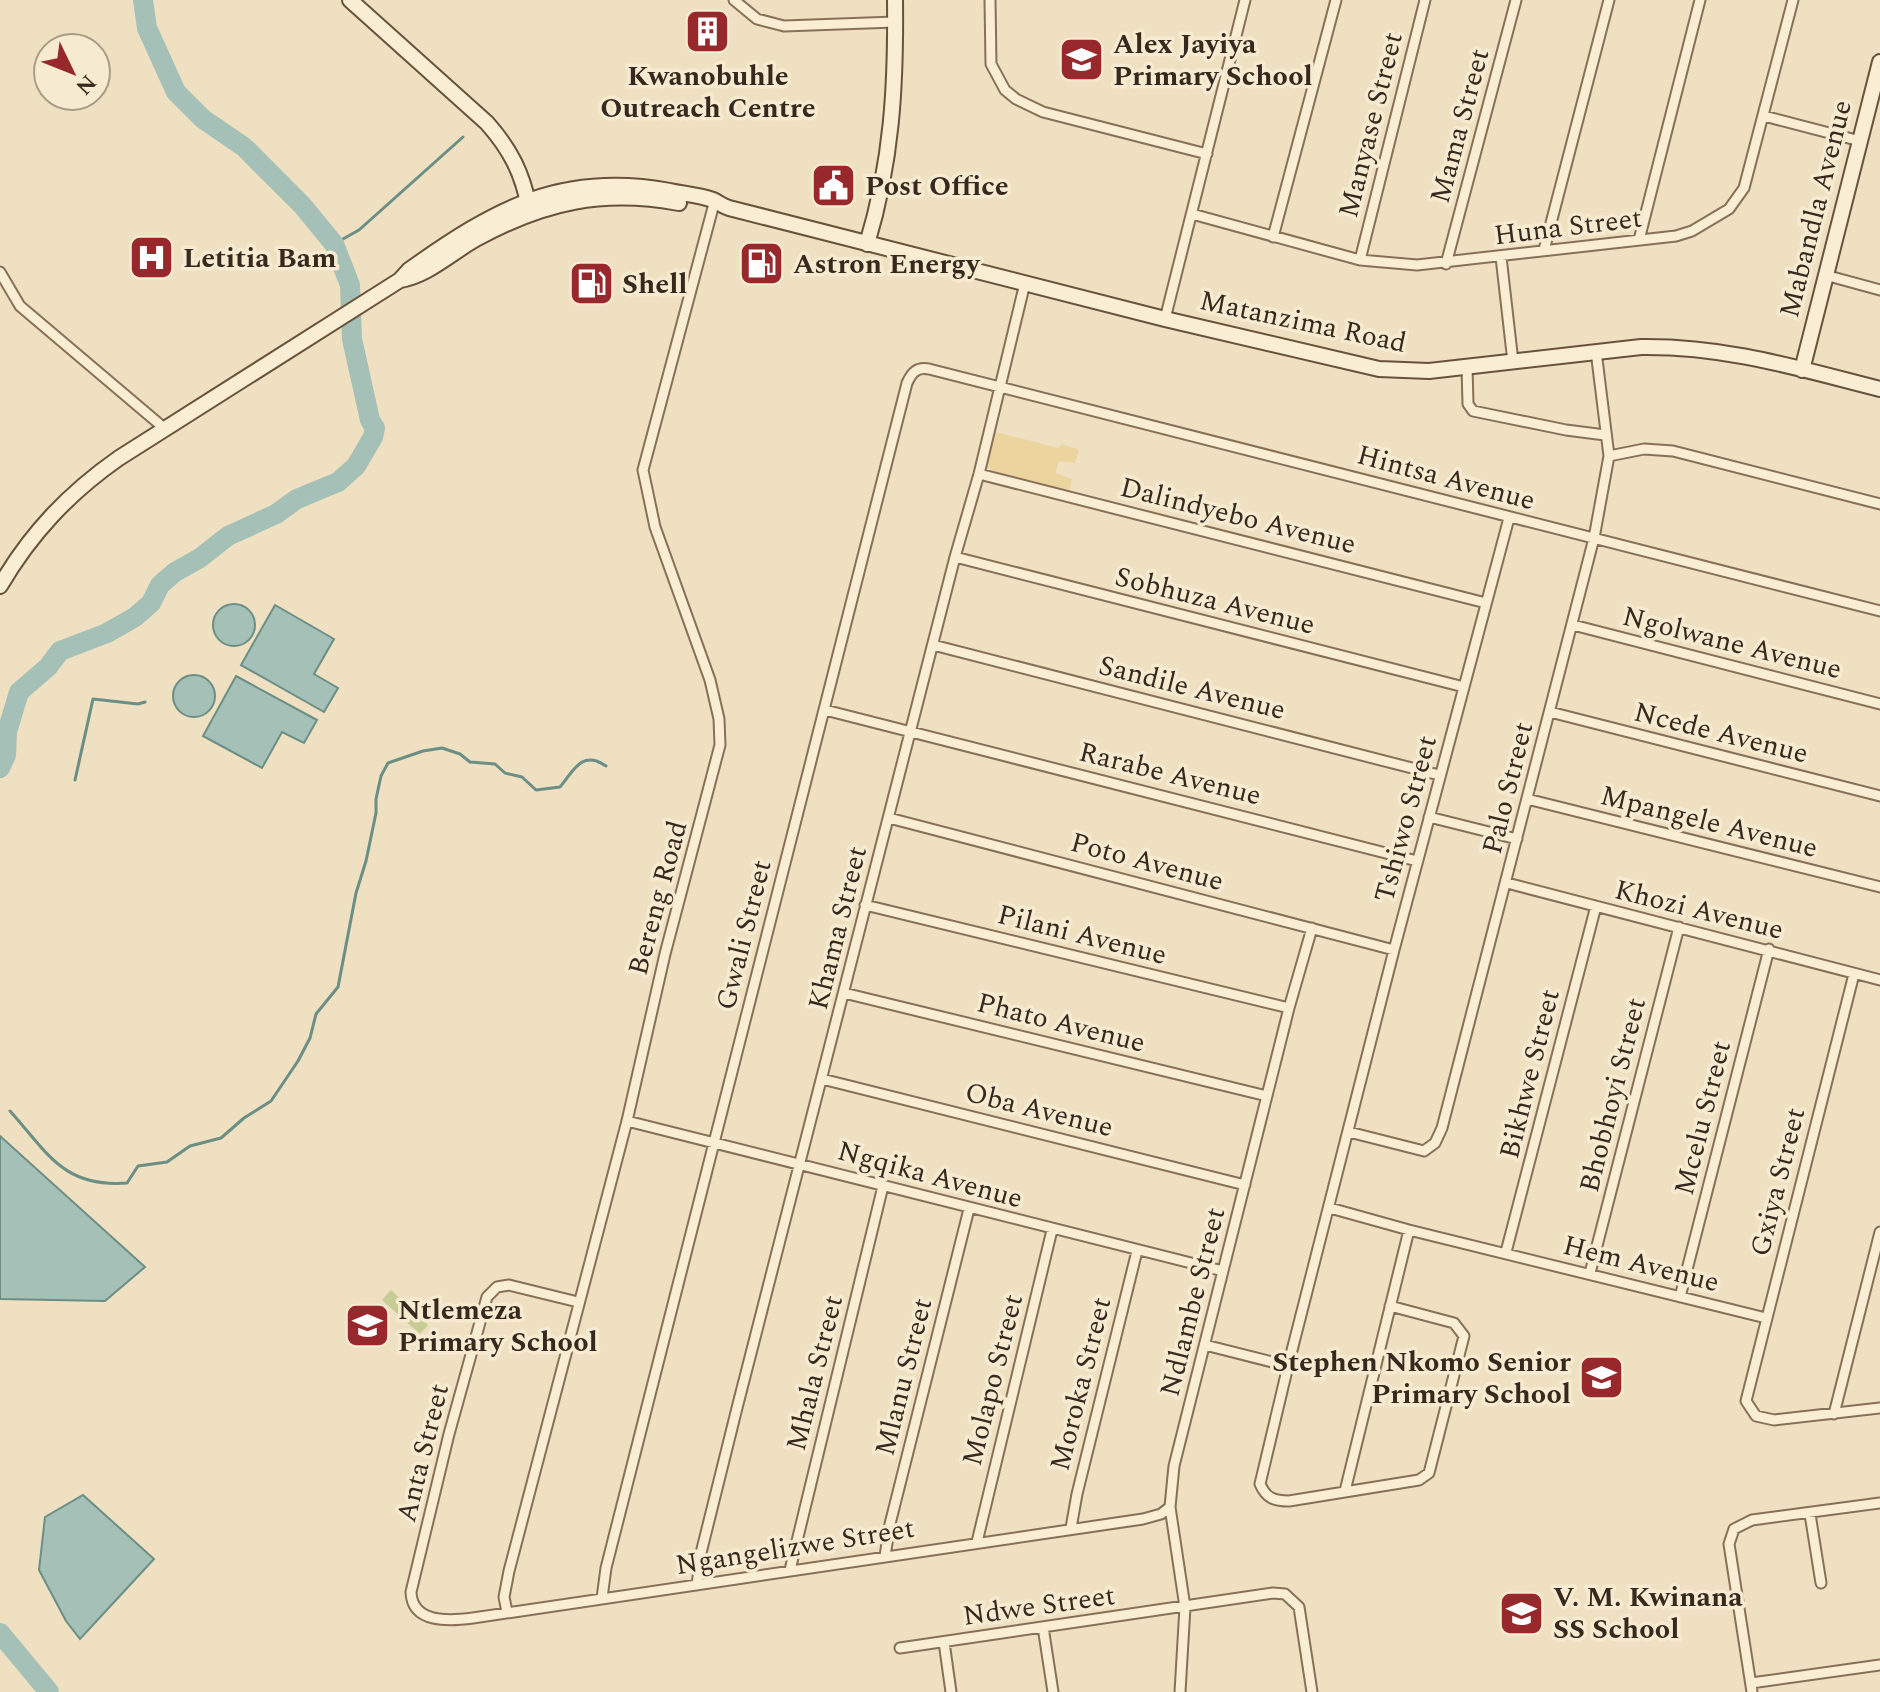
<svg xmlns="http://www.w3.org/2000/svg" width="1880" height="1692" font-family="Spectral,serif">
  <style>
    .green { fill: #c7cc95 }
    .sand { fill: #ebd49d }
    .water { fill: #a4c0b7; stroke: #6b8e85; stroke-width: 2 }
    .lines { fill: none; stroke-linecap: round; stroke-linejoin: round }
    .stream { stroke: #6b8e85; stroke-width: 3 }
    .river { stroke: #a4c0b7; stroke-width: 20 }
    .street-casing { stroke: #887058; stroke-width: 13 }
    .secondary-casing { stroke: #69523c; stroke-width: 18 }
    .street { stroke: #f9edd4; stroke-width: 9 }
    .secondary { stroke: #f9edd4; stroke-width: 14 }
    .labels { text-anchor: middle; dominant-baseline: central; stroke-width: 7; stroke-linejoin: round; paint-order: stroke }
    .poi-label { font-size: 28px; font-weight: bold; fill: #37291d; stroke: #f6ead0; text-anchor: start }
    .street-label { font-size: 28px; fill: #37291d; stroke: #f6ead0 }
  </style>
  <rect width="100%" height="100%" fill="#eee0c1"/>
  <path class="green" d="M 391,1290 L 428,1325 L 420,1334 L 382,1300 Z"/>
  <path class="sand" d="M 991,431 L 1058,448 L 1062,444 L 1079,450 L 1075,463 L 1059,461 L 1055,473 L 1072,479 L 1069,491 C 1049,486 994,480 985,463 Z"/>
  <path class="water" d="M213 625a21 21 0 1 1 42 0a21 21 0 1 1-42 0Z
    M 275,605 L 334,639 L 314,674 L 338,688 L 324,712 L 241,665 Z
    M173 696a21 21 0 1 1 42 0a21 21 0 1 1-42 0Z
    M 236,676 L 317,720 L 304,743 L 282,732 L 262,768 L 203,736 Z
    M 0,1136 L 145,1267 L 105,1301 L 0,1299 Z
    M 83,1495 L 154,1559 L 80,1639 L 66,1621 L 39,1570 L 45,1517 Z"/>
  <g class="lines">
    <path class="stream" d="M 334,244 L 359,230 L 463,137
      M 75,780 L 93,699 L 138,704 L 145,702
      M 10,1111 C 47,1152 63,1188 127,1183 L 138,1166 L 167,1162 L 190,1146 L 221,1138 L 244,1118 L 271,1101 L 298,1061 L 310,1038 L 316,1014 L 338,987 L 356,893 L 366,861 L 376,813 L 376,799 L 381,776 L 388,763 L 423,751 L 442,748 L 460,754 L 470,762 L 495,764 L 505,773 L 522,777 L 536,790 L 560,787 C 573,772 581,749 606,766"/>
    <path class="river" d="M 0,768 L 6,755 L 7,732 L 19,692 L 48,667 L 60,651 L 107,633 L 135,617 L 151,603 L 160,585 L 175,572 L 200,558 L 228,536 L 276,514 L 297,499 L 338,482 L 356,466 L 373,437 L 375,428 L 370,420 L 352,339 L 350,285 L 334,244 L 302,205 L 244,147 L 203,119 L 176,92 L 147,28 L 143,0
      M 0,1633 L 49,1692"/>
    <defs>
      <path id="street" d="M 734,0 L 757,19 L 784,26 L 895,22
        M 990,0 L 991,64 L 1005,90 L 1016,99 L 1043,112 L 1207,154
        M 1764,116 L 1860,141
        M 1192,214 L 1360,260 L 1417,265 L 1676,236 L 1692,231 L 1729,209 L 1744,188 L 1793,0
        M 1273,237 L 1336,0
        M 1639,240 L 1700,0
        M 1544,250 L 1609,0
        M 1501,257 L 1513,362
        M 1360,260 L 1425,0
        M 1446,264 L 1516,0
        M 0,272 L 20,306 L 164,428
        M 1825,275 L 1880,290
        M 1165,319 L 1245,0
        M 1467,367 L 1468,404 L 1473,411 L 1566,430 L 1605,435
        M 1609,456 L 1644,449 L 1673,451 L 1880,504
        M 979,474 L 1486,603
        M 955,557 L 1464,687
        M 1573,625 L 1880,704
        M 933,645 L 1439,775
        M 825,710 L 1417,861
        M 1550,712 L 1880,796
        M 1527,799 L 1880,887
        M 1429,817 L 1517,839
        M 889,818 L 1394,950
        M 1507,883 L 1880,980
        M 865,905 L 1289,1008
        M 1854,974 L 1746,1401 L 1756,1416 L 1774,1420 L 1880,1408
        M 844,993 L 1267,1096
        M 822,1079 L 1245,1185
        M 627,1121 L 1223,1271
        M 1349,1132 L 1424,1151 L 1435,1143 L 1442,1128 L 1594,538 L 1609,456 L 1596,351
        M 1330,1208 L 1409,1230 L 1766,1318
        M 1506,1252 L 1596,906
        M 1590,1273 L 1679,927
        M 1680,1297 L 1769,949
        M 578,1302 L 509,1285 L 497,1287 L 487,1297 L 449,1434 L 411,1592 C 412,1624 450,1621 473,1618 L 1143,1519 L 1161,1514 L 1170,1507
        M 1390,1306 L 1454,1323 L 1464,1336 L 1429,1473 L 1419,1480 L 1289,1501 C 1274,1501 1266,1498 1260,1484 L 1288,1366 L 1394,950 L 1509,518
        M 1205,1345 L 1288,1366
        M 1834,1414 L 1880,1232
        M 1345,1491 L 1409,1230
        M 1810,1514 L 1821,1583
        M 1071,1528 L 1077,1494 L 1137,1251
        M 977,1542 L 1052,1230
        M 885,1556 L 890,1524 L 969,1209
        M 790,1570 L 883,1186
        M 697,1585 L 701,1553 L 738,1404 L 955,557 L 979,474 L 1025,283
        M 602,1598 L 606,1568 L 907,383 C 912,372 917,367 929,369 L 1880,611
        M 507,1612 L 504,1597 L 509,1571 L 627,1121 L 665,954 L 720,745 L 719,719 L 710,680 L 655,527 L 643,470 L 715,200
        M 1043,1627 L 1053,1692
        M 944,1642 L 951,1692
        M 900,1648 L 1273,1593 L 1285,1594 L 1299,1607 L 1312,1692
        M 1751,1683 L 1880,1665
        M 1180,1692 L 1185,1607 L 1170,1507 L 1174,1466 L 1289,1008 L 1312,928
        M 1752,1692 L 1729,1544 L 1734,1529 L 1752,1520 L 1880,1503"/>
      <path id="secondary" d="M 350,0 L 487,123 C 510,149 522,172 529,207
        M 867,244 C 892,161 896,86 895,0
        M 400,280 C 427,276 451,253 476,239 C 543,202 603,189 679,203
        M 1802,370 L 1880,62
        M 0,586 C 31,533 69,493 119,458 L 400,280 L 409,270 C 495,209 561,171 670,191 C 684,194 700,195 713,200 C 718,202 722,206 729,208 L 1165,319 L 1379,369 L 1429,371 L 1641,347 C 1727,346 1797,368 1880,389"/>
    </defs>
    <use href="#street" class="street-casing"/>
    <use href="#secondary" class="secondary-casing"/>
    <use href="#street" class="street"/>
    <use href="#secondary" class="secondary"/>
  </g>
  <defs>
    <symbol id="building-square" viewBox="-11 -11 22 22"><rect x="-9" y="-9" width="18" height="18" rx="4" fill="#97282b" stroke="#f6ead0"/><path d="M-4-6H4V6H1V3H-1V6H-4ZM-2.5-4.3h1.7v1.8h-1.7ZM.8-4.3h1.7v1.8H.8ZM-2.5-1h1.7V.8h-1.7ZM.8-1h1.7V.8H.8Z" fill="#fff"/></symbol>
    <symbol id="school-square" viewBox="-11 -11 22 22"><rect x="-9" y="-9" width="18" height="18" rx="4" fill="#97282b" stroke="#f6ead0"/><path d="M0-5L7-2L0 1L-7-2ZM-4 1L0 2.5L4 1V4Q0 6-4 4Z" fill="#fff"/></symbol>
    <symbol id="civic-square" viewBox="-11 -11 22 22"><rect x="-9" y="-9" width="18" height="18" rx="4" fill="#97282b" stroke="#f6ead0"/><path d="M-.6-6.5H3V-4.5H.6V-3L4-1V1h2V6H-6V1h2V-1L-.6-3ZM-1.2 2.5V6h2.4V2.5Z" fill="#fff"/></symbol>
    <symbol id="hospital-square" viewBox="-11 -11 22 22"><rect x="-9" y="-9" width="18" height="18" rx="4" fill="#97282b" stroke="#f6ead0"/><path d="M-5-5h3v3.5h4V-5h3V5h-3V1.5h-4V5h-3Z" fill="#fff"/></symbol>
    <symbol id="fuel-square" viewBox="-11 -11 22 22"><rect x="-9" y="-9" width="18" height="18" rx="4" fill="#97282b" stroke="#f6ead0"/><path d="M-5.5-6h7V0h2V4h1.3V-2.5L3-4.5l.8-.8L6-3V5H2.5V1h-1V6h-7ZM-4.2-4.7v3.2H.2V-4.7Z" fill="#fff"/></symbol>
  </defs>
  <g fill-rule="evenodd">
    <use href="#building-square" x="682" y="6" width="51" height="51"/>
    <use href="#school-square" x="1056" y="34" width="51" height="51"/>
    <use href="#civic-square" x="808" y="160" width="51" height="51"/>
    <use href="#hospital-square" x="126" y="232" width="51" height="51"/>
    <use href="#fuel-square" x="736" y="238" width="51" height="51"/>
    <use href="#fuel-square" x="566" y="258" width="51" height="51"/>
    <use href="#school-square" x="342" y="1300" width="51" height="51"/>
    <use href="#school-square" x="1576" y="1352" width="51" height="51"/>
    <use href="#school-square" x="1496" y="1588" width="51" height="51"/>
  </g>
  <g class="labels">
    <g class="poi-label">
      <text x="1113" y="44">Alex Jayiya<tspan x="1113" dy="32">Primary School</tspan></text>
      <text x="708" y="76" text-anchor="middle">Kwanobuhle<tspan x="708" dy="32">Outreach Centre</tspan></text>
      <text x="865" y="186">Post Office</text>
      <text x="183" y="258">Letitia Bam</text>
      <text x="793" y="264">Astron Energy</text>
      <text x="622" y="284">Shell</text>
      <text x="398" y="1310">Ntlemeza<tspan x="398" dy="32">Primary School</tspan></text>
      <text x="1571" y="1362" text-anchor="end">Stephen Nkomo Senior<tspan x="1571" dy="32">Primary School</tspan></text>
      <text x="1553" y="1597">V. M. Kwinana<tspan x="1553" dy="32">SS School</tspan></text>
    </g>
    <g class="street-label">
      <text transform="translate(1371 125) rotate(-76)">Manyase Street</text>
      <text transform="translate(1460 126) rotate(-75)">Mama Street</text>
      <text transform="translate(1816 209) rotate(-76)">Mabandla Avenue</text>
      <text transform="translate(1568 227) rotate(-7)">Huna Street</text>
      <text transform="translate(1303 322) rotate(12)">Matanzima Road</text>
      <text transform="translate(1446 478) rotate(15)">Hintsa Avenue</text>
      <text transform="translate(1238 516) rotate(14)">Dalindyebo Avenue</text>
      <text transform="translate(1215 601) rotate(14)">Sobhuza Avenue</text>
      <text transform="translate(1732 643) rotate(14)">Ngolwane Avenue</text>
      <text transform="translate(1192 688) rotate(14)">Sandile Avenue</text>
      <text transform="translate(1721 733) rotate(14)">Ncede Avenue</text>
      <text transform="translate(1170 774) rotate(14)">Rarabe Avenue</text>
      <text transform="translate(1508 788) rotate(-76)">Palo Street</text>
      <text transform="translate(1406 819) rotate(-75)">Tshiwo Street</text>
      <text transform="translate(1709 822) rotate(14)">Mpangele Avenue</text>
      <text transform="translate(1147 862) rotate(15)">Poto Avenue</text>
      <text transform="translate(658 898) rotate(-75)">Bereng Road</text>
      <text transform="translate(1699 910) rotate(14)">Khozi Avenue</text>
      <text transform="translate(838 928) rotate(-76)">Khama Street</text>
      <text transform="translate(744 935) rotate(-76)">Gwali Street</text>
      <text transform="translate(1082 935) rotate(14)">Pilani Avenue</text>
      <text transform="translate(1061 1023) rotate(14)">Phato Avenue</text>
      <text transform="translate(1530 1074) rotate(-76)">Bikhwe Street</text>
      <text transform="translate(1613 1095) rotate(-76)">Bhobhoyi Street</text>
      <text transform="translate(1039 1110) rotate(14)">Oba Avenue</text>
      <text transform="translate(1703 1118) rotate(-76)">Mcelu Street</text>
      <text transform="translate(930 1175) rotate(15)">Ngqika Avenue</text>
      <text transform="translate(1778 1182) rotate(-76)">Gxiya Street</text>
      <text transform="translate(1641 1264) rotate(14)">Hem Avenue</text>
      <text transform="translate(1193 1302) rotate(-76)">Ndlambe Street</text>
      <text transform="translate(815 1373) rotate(-76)">Mhala Street</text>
      <text transform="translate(904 1377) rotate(-76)">Mlanu Street</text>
      <text transform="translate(993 1380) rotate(-76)">Molapo Street</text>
      <text transform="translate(1081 1384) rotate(-76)">Moroka Street</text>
      <text transform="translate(423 1453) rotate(-76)">Anta Street</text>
      <text transform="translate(795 1547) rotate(-9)">Ngangelizwe Street</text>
      <text transform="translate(1039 1606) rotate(-8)">Ndwe Street</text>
    </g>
  </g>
  <g transform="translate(72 72) rotate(133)"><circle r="38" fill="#f6ead0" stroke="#aa9d88" stroke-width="2"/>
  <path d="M0-6L14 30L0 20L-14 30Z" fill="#97282b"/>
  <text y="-12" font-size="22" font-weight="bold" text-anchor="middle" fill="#37291d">N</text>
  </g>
</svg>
